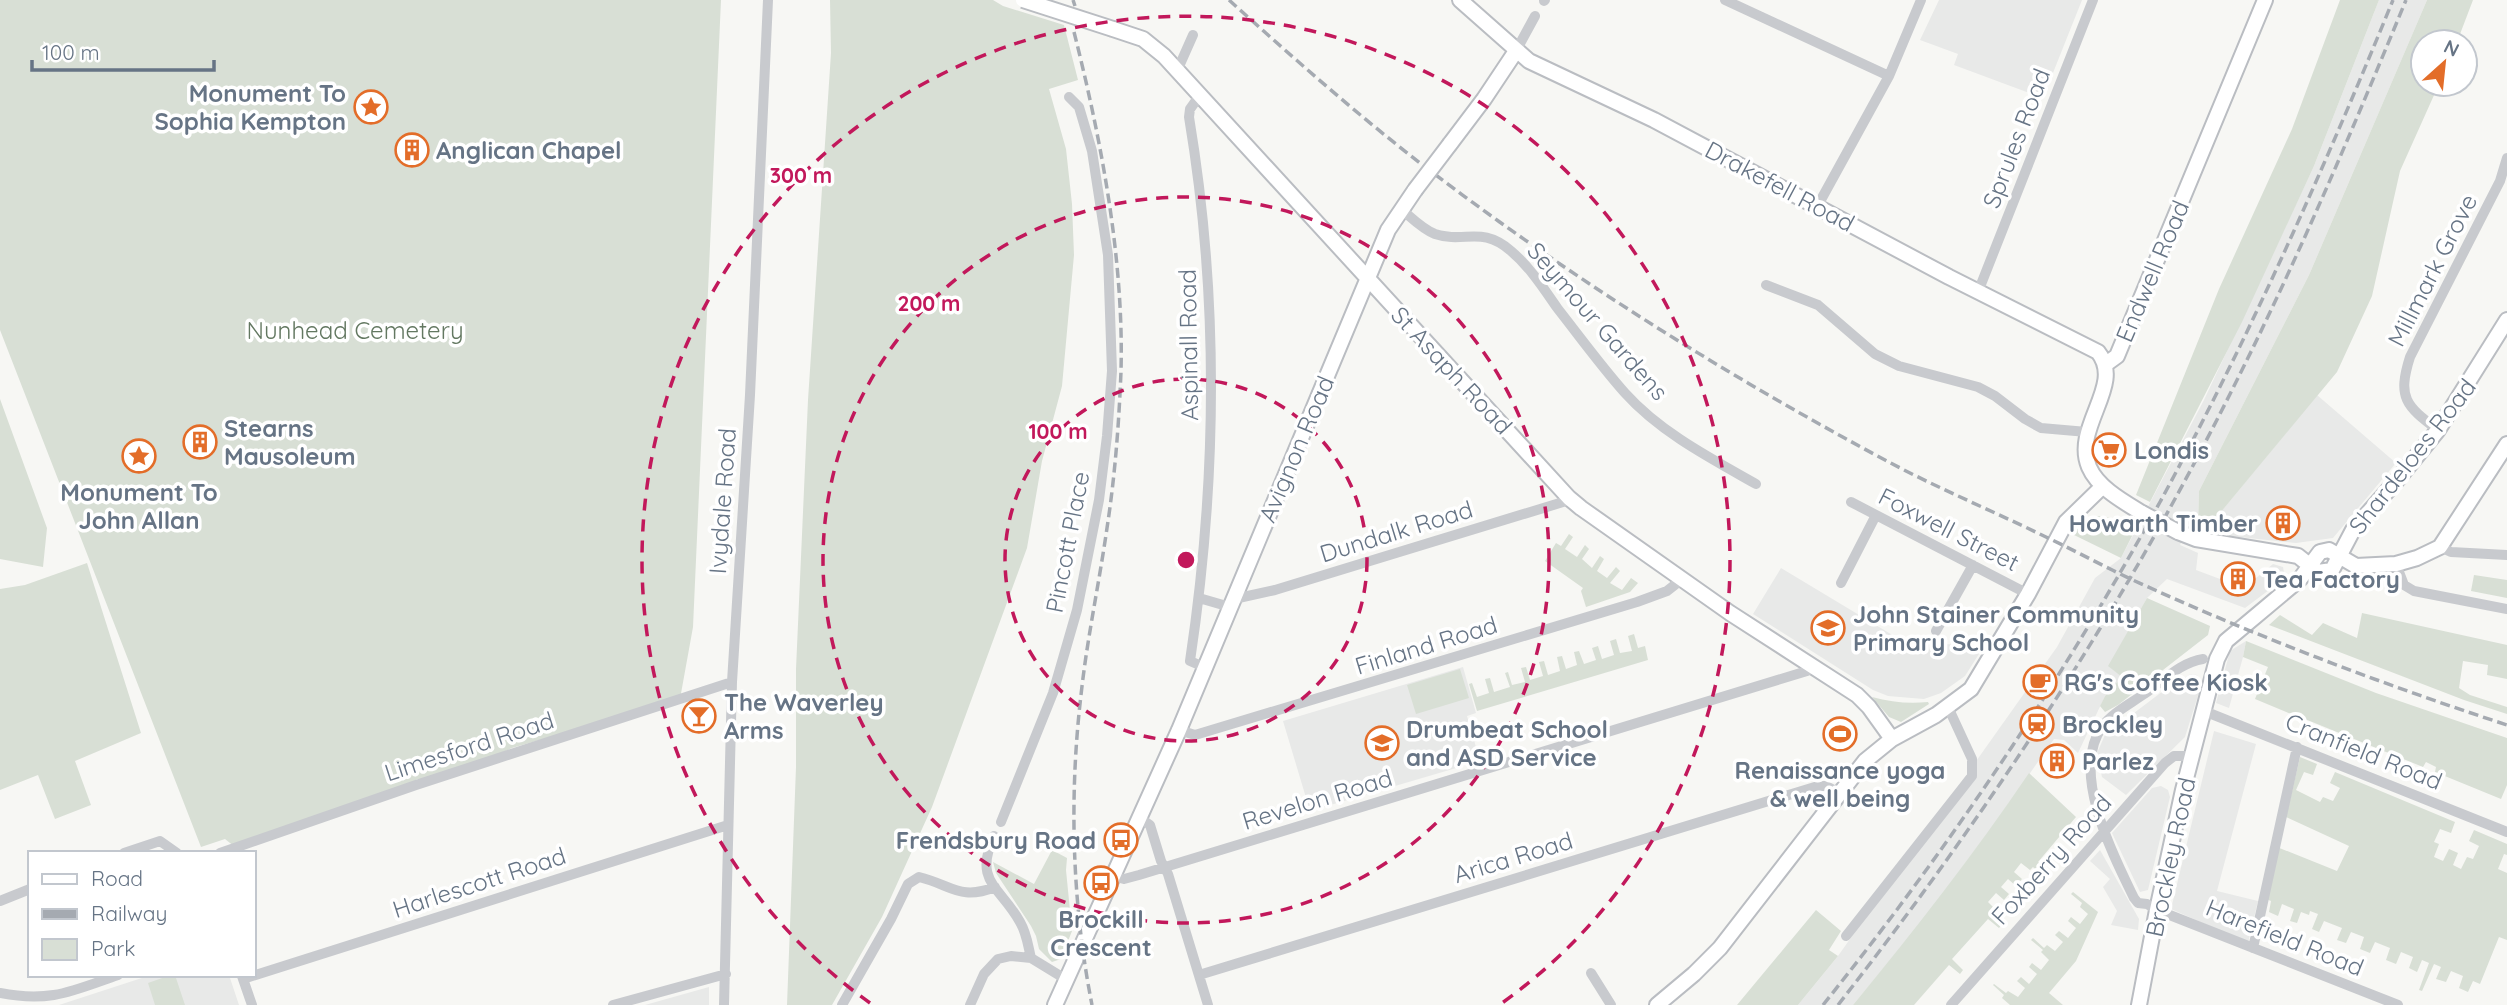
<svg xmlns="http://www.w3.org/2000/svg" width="2507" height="1005" font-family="Quicksand,sans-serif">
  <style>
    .built { fill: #e8e9e8 }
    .green { fill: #d8dfd5 }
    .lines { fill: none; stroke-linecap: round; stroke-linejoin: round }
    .secondary-casing { stroke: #babdc2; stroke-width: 18 }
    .street { stroke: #c8cace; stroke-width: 10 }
    .secondary { stroke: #fff; stroke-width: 14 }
    .rail { stroke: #a5aab1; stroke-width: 3.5; stroke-dasharray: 10 5; stroke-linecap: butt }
    .secondary-bridge-casing { stroke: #babdc2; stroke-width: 18; stroke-linecap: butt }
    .secondary-bridge { stroke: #fff; stroke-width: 14 }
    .ring { fill: none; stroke: #c2185b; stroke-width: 3.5; stroke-dasharray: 12 9 }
    .labels { text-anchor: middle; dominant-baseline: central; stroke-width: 7; stroke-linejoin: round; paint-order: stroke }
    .poi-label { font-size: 24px; font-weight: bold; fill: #667485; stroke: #fff; text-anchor: start }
    .street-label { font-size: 24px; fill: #667485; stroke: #fff }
    .park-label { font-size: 24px; fill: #637861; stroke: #fff }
    .centre { fill: #c2185b; stroke: #fff; stroke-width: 3.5 }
    .ring-label { font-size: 21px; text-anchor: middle; font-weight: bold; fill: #c2185b; stroke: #fff; stroke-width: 7; stroke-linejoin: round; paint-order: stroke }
  </style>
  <rect width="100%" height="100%" fill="#f7f7f4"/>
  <path class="built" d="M 1939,0 L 2082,0 L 2043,98 L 1954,65 L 1958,54 L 1920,40 Z
    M 2379,0 L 2427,0 L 2309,275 L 2199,491 L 2198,526 L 2190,522 L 2180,545 L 2198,553 L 2196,570 L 2244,588 L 2273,564 L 2283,567 L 2285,578 L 2245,608 L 2167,579 L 2147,598 L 2109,666 L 2123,677 L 2105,696 L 2078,753 L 2064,740 L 2054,739 L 1990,830 L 1917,928 L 1853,1005 L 1798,1005 L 1838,956 L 2057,647 L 2095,578 L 2121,558 L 2204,400 L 2314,166 Z
    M 2317,395 L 2396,463 L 2333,538 L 2296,543 L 2212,534 L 2206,530 Z
    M 1781,568 L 1904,642 L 1984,646 L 1965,676 L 1941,693 L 1924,699 L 1888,696 L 1873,690 L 1753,614 Z
    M 2246,641 L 2243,657 L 2229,708 L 2216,703 L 2230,651 Z
    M 1463,667 L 1476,713 L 1467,716 L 1480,761 L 1310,811 L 1283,721 Z
    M 2191,674 L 2197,675 L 2201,686 L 2185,737 L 2126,795 L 2102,777 L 2097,753 L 2105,735 L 2167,688 Z
    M 2214,731 L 2256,744 L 2217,891 L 2258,901 L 2248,943 L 2171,909 Z
    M 2161,786 L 2168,790 L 2170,797 L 2148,890 L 2140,892 L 2112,833 L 2152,788 Z
    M 2100,850 L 2139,919 L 2138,930 L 2111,925 L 2117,911 L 2103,887 L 2110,879 L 2090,861 Z
    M 151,975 L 229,975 L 239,1005 L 59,1005 Z
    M 709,987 L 709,1005 L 645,1005 Z"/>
  <path class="green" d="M 0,0 L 721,0 L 693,627 L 680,699 L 512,748 L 439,781 L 417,779 L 407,790 L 235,847 L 225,839 L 201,847 L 0,330 Z
    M 830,0 L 993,0 L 1003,6 L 1064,25 L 1078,80 L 1049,89 L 1066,149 L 1072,204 L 1074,255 L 1062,386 L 1042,461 L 1027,548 L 932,807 L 882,917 L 832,1005 L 787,1005 L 796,767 L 796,669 L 808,400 L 831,53 Z
    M 2340,0 L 2379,0 L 2314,166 L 2242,322 L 2150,502 L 2136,495 L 2219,289 L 2292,129 Z
    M 2427,0 L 2473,0 L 2457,42 L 2423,42 L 2423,84 L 2439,84 L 2400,171 L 2372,296 L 2337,372 L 2206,530 L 2198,526 L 2199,491 L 2309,275 Z
    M 0,399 L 47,528 L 43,567 L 0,559 Z
    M 2098,516 L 2129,521 L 2137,526 L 2121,558 L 2072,534 L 2088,520 Z
    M 1569,534 L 1573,537 L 1565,549 L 1577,557 L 1585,545 L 1589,549 L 1582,559 L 1592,568 L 1600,556 L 1604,559 L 1597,571 L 1607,578 L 1616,567 L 1620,571 L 1610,583 L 1622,590 L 1631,578 L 1638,583 L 1630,592 L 1586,607 L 1581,591 L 1583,588 L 1545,561 L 1556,543 L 1561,546 Z
    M 87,563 L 141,733 L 75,761 L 91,805 L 55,819 L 38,775 L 0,790 L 0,589 L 25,585 Z
    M 2474,575 L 2507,580 L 2507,598 L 2471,591 Z
    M 2147,598 L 2210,626 L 2208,635 L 2118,705 L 2105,712 L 2100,706 L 2105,696 L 2122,677 L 2108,666 Z
    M 2362,613 L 2507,645 L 2507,679 L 2487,675 L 2488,665 L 2463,661 L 2459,688 L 2470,695 L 2507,707 L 2507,714 L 2464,700 L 2269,625 L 2280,615 L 2312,635 L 2323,623 L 2357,638 Z
    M 1634,634 L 1638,648 L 1645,646 L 1648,660 L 1477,711 L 1469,684 L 1472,683 L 1477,697 L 1489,693 L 1485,679 L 1490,678 L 1494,692 L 1510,687 L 1505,673 L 1508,672 L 1512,685 L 1525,682 L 1521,668 L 1526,667 L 1530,680 L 1543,676 L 1539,662 L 1544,661 L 1548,675 L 1560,671 L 1557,657 L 1562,656 L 1566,669 L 1577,665 L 1574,652 L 1579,651 L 1584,664 L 1596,660 L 1592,648 L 1598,646 L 1602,659 L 1614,655 L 1610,641 L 1616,639 L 1620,653 L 1632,651 L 1628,636 Z
    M 2246,641 L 2376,693 L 2507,738 L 2507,785 L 2501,799 L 2435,772 L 2436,767 L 2426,762 L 2423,767 L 2295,715 L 2288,730 L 2285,729 L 2291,714 L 2255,699 L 2268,667 L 2243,657 Z
    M 1460,669 L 1469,698 L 1416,714 L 1407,685 Z
    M 1872,697 C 1891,702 1908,704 1928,702 L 1929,704 L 1901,722 L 1889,717 Z
    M 2300,757 L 2317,764 L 2313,775 L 2304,772 L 2296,790 L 2320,802 L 2323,797 L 2333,801 L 2340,788 L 2330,783 L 2335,772 L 2455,822 L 2451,833 L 2440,829 L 2434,842 L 2439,844 L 2434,857 L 2443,861 L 2449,849 L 2458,853 L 2453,865 L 2461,869 L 2467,857 L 2473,859 L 2479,846 L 2469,841 L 2474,830 L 2507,844 L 2507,855 L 2504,854 L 2498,869 L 2507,873 L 2507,940 L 2499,937 L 2480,984 L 2473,981 L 2468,992 L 2459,988 L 2463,976 L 2451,971 L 2446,982 L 2436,979 L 2441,967 L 2434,964 L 2422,991 L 2419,990 L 2429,963 L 2422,960 L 2417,972 L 2409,968 L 2413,957 L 2401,952 L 2396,964 L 2386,960 L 2390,948 L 2375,942 L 2370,953 L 2360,949 L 2364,937 L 2351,932 L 2346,943 L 2337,940 L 2342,928 L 2324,921 L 2319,932 L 2312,929 L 2318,914 L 2310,911 L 2309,915 L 2301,912 L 2297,923 L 2290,921 L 2294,909 L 2282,904 L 2278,916 L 2269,912 L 2271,901 L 2266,899 L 2277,847 L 2337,871 L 2349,846 L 2286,817 Z
    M 2029,773 L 2076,817 L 2038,862 L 2048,872 L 2043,877 L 2033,867 L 2030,870 L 2021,863 L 2014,872 L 2022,879 L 2016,886 L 2008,879 L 2001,887 L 2009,894 L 2004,900 L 1996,893 L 1988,902 L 1996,910 L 1994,913 L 2004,922 L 1999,928 L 1988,919 L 1952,959 L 1963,970 L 1960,974 L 1949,965 L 1914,1005 L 1853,1005 C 1915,930 1974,854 2029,773 Z
    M 1052,850 L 1067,858 L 1066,870 L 1072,931 L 1061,959 L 1052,962 L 1039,949 L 1036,936 L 1031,926 L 996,873 L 993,862 L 1034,884 Z
    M 2073,892 L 2098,912 L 2076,961 L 2049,993 L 2063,1005 L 2010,1005 L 2002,998 L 2004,995 L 1993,985 L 1994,984 L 2006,993 L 2008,991 L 2018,997 L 2025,988 L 2017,981 L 2021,977 L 2029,984 L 2037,974 L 2029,967 L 2032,963 L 2041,970 L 2049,960 L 2041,952 L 2043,950 L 2031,940 L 2033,938 L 2044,948 L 2047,945 L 2055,951 L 2063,942 L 2055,935 L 2059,931 L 2068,938 L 2076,928 L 2068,921 L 2071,917 L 2080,924 L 2088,914 L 2080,907 L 2082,903 L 2071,894 Z
    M 1816,910 L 1841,931 L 1829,950 L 1838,956 L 1798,1005 L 1737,1005 Z
    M 171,975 L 175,975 L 185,1005 L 155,1005 L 148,983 Z"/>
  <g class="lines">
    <defs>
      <path id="secondary" d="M 1460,0 L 1529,61 L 1654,120 L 1949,277 L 2098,352 C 2125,385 2072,427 2089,467 C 2098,488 2124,502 2142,513
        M 1113,29 L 1143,39 L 1164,56 L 1569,498 L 1581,508 L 1730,613 L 1857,695 L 1869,707 L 1892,739
        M 1450,144 L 1484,99 L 1516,51
        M 2106,364 L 2117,356 L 2265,0
        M 2178,532 L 2196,539 L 2298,556 L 2318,572 L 2332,570 L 2353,530 L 2398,479 L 2438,430 L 2507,320
        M 1055,1005 L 1179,730 L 1388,230 L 1415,190
        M 1657,1005 L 1694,974 L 1720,948 L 1865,761 L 1892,739 L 1936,715 L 1971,689 L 2028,594 L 2066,522 L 2103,486
        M 2139,1005 L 2157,910 L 2183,790 L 2217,659 L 2226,641 L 2300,579 L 2320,552 L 2329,550 L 2356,566 L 2396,564 L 2417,558 L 2440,547 L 2507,444"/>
    </defs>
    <use href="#secondary" class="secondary-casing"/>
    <path class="street" d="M 1725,0 L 1889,76
      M 1544,1 L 1545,0
      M 1516,51 L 1535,16
      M 1177,71 L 1193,35
      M 1200,95 L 1190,109 L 1189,117 C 1219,297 1217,481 1190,661 L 1204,667
      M 1817,207 L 1889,76 L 1921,0
      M 1401,209 C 1412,218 1422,229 1435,234 C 1465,244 1481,225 1511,251 C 1530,267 1544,289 1558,309 C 1580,337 1601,366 1625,393 C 1660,432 1710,458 1756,484
      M 1766,285 L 1818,305 L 1875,354 L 1899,366 L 1978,387 L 1995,396 L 2025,419 L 2041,428 L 2087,432
      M 1978,292 L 2093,0
      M 2438,430 C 2406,406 2397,398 2410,357 L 2500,181 L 2507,158
      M 1851,502 L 2028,594
      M 2440,547 L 2451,552 L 2507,555
      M 2396,564 L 2404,585 L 2414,591 L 2507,609
      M 1841,583 L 1876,515
      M 1199,598 L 1230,607
      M 1234,599 L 1275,590 L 1563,502 L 1569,498
      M 1936,631 L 1973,565
      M 2203,659 C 2181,662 2162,682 2144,694 C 2130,704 2112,713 2102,727 C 2070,772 2113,855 2134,898 L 2138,903 L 2147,904 L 2157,910 L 2398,1005
      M 2204,711 L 2507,832
      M 1179,730 L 1195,735 L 1637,602 L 1667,591 L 1681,580
      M 1140,818 L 1150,825 L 1161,861 L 1168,874 L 1208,1005
      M 1001,822 L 1053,693 L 1077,610 L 1099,500 L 1107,436 L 1112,371 L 1108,255 L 1092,151 L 1079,107 L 1069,97
      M 994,836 C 973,882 1000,886 1020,922 C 1027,934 1028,946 1031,958
      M 124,853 L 160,841 L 177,853
      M 220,853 L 416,785 L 732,682
      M 1113,876 L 1124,879 L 1139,875 L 1807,671 L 1811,665
      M 0,901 L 30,889
      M 1846,936 L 1972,776 L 1972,759 L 1948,707
      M 2253,948 L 2297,747
      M 1591,973 L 1611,1005
      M 1199,975 L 1818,786 L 1826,786 L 1839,793
      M 242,976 L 252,1005
      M 243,979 L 728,825
      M 0,993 C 50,1003 72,991 118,975
      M 613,1005 L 726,974
      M 724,1005 L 732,682 L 750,395 L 768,0
      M 842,1005 L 891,919 L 908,884 L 919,877 C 952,885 960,901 995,887
      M 970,1005 L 984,974 L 998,959 L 1011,956 L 1031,958 L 1067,980
      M 1951,1005 L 2165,763 L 2174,756 L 2192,756"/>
    <use href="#secondary" class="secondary"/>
    <path class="rail" d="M 1073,0 L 1075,6
      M 1229,0 C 1299,63 1370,126 1445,182 C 1584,286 1732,378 1885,460 C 1937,488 1993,511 2046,537 C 2080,553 2112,571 2146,586 C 2263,639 2385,685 2507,725
      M 1074,32 C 1101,139 1124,259 1121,371 C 1119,423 1115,476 1107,528 C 1099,584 1087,639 1081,695 C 1069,797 1072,904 1092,1005
      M 1823,1005 C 1949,848 2063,679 2160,502 C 2248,340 2323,171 2393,0
      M 1838,1005 C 1989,812 2124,607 2233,388 C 2297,261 2352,131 2406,0"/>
    <defs>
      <path id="secondary-bridge" d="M 1023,0 L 1113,29
        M 1415,190 L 1450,144
        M 2142,513 L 2178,532"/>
    </defs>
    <use href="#secondary-bridge" class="secondary-bridge-casing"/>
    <use href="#secondary-bridge" class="secondary-bridge"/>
  </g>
  <g class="ring">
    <circle cx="1186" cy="560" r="181"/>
    <circle cx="1186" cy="560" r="363"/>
    <path d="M870 1003A544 544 0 1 1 1502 1003"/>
  </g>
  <defs>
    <symbol id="sight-ring" viewBox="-11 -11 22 22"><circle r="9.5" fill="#fff" stroke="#e36d29" stroke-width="1.5"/><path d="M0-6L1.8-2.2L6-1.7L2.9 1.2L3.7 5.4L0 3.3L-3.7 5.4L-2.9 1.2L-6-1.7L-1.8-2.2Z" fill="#e36d29"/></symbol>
    <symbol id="building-ring" viewBox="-11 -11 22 22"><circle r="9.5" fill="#fff" stroke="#e36d29" stroke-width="1.5"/><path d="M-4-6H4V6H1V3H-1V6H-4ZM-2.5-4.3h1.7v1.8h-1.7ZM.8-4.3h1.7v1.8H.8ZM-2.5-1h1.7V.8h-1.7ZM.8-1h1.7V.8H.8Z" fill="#e36d29"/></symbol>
    <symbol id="supermarket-ring" viewBox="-11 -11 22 22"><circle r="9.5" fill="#fff" stroke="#e36d29" stroke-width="1.5"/><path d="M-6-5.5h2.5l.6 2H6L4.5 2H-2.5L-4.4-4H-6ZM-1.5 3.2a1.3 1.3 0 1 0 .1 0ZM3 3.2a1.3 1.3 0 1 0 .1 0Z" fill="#e36d29"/></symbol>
    <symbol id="school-ring" viewBox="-11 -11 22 22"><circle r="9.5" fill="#fff" stroke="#e36d29" stroke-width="1.5"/><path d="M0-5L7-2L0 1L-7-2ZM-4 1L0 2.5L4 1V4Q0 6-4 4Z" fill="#e36d29"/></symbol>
    <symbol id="cafe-ring" viewBox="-11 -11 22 22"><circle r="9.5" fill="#fff" stroke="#e36d29" stroke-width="1.5"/><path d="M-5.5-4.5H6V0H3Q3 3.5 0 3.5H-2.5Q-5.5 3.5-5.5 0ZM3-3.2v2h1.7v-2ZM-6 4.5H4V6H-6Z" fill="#e36d29"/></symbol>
    <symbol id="bar-ring" viewBox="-11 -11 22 22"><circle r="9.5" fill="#fff" stroke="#e36d29" stroke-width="1.5"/><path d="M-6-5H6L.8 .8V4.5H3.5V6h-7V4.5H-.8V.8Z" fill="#e36d29"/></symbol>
    <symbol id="station-ring" viewBox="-11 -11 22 22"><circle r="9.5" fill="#fff" stroke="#e36d29" stroke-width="1.5"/><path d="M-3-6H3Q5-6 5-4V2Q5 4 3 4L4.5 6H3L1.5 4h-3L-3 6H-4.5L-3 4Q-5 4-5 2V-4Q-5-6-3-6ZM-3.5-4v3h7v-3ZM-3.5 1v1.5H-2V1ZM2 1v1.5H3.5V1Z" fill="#e36d29"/></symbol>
    <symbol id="stadium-ring" viewBox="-11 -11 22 22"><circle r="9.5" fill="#fff" stroke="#e36d29" stroke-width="1.5"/><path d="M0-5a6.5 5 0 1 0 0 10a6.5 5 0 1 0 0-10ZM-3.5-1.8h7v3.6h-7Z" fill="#e36d29"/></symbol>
    <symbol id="bus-ring" viewBox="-11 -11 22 22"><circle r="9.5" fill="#fff" stroke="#e36d29" stroke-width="1.5"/><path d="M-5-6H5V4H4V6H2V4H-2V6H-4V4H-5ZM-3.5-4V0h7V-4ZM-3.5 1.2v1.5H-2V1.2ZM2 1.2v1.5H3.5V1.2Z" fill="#e36d29"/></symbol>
  </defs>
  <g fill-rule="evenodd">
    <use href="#sight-ring" x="352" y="88" width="38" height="38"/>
    <use href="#building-ring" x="393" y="131" width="38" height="38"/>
    <use href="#building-ring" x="181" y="423" width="38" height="38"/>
    <use href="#supermarket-ring" x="2090" y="431" width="38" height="38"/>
    <use href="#sight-ring" x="120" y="437" width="38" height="38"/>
    <use href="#building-ring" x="2264" y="504" width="38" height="38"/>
    <use href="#building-ring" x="2219" y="560" width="38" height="38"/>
    <use href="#school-ring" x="1809" y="609" width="38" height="38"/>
    <use href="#cafe-ring" x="2021" y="663" width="38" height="38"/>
    <use href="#bar-ring" x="680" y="697" width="38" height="38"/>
    <use href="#station-ring" x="2018" y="705" width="38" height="38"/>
    <use href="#stadium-ring" x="1821" y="715" width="38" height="38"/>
    <use href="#school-ring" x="1363" y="724" width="38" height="38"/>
    <use href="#building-ring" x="2038" y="742" width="38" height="38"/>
    <use href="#bus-ring" x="1102" y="821" width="38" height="38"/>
    <use href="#bus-ring" x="1082" y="864" width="38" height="38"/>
  </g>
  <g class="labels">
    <g class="poi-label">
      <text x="346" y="93" text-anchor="end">Monument To<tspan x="346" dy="28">Sophia Kempton</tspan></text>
      <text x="436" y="150">Anglican Chapel</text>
      <text x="224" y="428">Stearns<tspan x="224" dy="28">Mausoleum</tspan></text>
      <text x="2134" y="450">Londis</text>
      <text x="139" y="492" text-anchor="middle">Monument To<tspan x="139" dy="28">John Allan</tspan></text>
      <text x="2258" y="523" text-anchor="end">Howarth Timber</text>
      <text x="2262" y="579">Tea Factory</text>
      <text x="1853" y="614">John Stainer Community<tspan x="1853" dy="28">Primary School</tspan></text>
      <text x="2064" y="682">RG's Coffee Kiosk</text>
      <text x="724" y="702">The Waverley<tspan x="724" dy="28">Arms</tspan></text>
      <text x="2062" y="724">Brockley</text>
      <text x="1406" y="729">Drumbeat School<tspan x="1406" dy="28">and ASD Service</tspan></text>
      <text x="2082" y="761">Parlez</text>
      <text x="1840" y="770" text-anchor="middle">Renaissance yoga<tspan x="1840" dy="28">&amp; well being</tspan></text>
      <text x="1096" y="840" text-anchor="end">Frendsbury Road</text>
      <text x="1101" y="919" text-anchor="middle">Brockill<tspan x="1101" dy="28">Crescent</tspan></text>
    </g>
    <g class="street-label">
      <text transform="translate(2016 138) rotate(-69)">Sprules Road</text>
      <text transform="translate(1780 186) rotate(28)">Drakefell Road</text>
      <text transform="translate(2432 270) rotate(-63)">Millmark Grove</text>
      <text transform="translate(2152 271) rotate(-67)">Endwell Road</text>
      <text transform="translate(1598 321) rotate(49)">Seymour Gardens</text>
      <text transform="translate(1188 345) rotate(-91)">Aspinall Road</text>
      <text transform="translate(1452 370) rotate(47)">St Asaph Road</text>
      <text transform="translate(1296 449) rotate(-67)">Avignon Road</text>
      <text transform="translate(2412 456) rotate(-52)">Shardeloes Road</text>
      <text transform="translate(722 501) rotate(-86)">Ivydale Road</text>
      <text transform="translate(1949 529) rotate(27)">Foxwell Street</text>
      <text transform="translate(1396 531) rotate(-17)">Dundalk Road</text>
      <text transform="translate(1067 542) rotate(-79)">Pincott Place</text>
      <text transform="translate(1426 645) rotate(-17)">Finland Road</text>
      <text transform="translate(469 746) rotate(-18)">Limesford Road</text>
      <text transform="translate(2364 751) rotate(22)">Cranfield Road</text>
      <text transform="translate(1317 799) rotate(-17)">Revelon Road</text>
      <text transform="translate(1513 857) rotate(-17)">Arica Road</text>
      <text transform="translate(2170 857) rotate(-78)">Brockley Road</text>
      <text transform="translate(2051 859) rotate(-48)">Foxberry Road</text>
      <text transform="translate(479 882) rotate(-18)">Harlescott Road</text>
      <text transform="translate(2285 937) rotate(22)">Harefield Road</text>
    </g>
    <g class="park-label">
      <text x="355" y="330">Nunhead Cemetery</text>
    </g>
  </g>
  <circle cx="1186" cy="560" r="10" class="centre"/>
  <g class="ring-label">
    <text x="801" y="183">300 m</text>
    <text x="929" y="311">200 m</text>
    <text x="1058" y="439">100 m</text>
  </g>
  <rect x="28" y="851" width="228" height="126" fill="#ffffff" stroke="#c2c7ce" stroke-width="2"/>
  <rect x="42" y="874" width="35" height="10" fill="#ffffff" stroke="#c2c7ce" stroke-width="2"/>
  <text x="91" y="886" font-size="21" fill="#667485">Road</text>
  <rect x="42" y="909" width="35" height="10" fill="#a5aab1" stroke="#c2c7ce" stroke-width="2"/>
  <text x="91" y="921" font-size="21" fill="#667485">Railway</text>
  <rect x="42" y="939" width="35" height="21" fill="#d8dfd5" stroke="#c2c7ce" stroke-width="2"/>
  <text x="91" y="956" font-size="21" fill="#667485">Park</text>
  <g transform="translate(2444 63) rotate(27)"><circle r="33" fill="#ffffff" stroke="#c2c7ce" stroke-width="2"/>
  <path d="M0-5L12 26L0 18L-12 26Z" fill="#e36d29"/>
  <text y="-10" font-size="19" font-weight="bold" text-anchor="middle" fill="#667485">N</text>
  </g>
  <path d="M32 60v10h182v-10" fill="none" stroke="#667485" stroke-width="3.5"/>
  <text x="42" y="60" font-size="21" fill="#667485" stroke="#ffffff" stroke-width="5" paint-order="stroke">100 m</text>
</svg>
